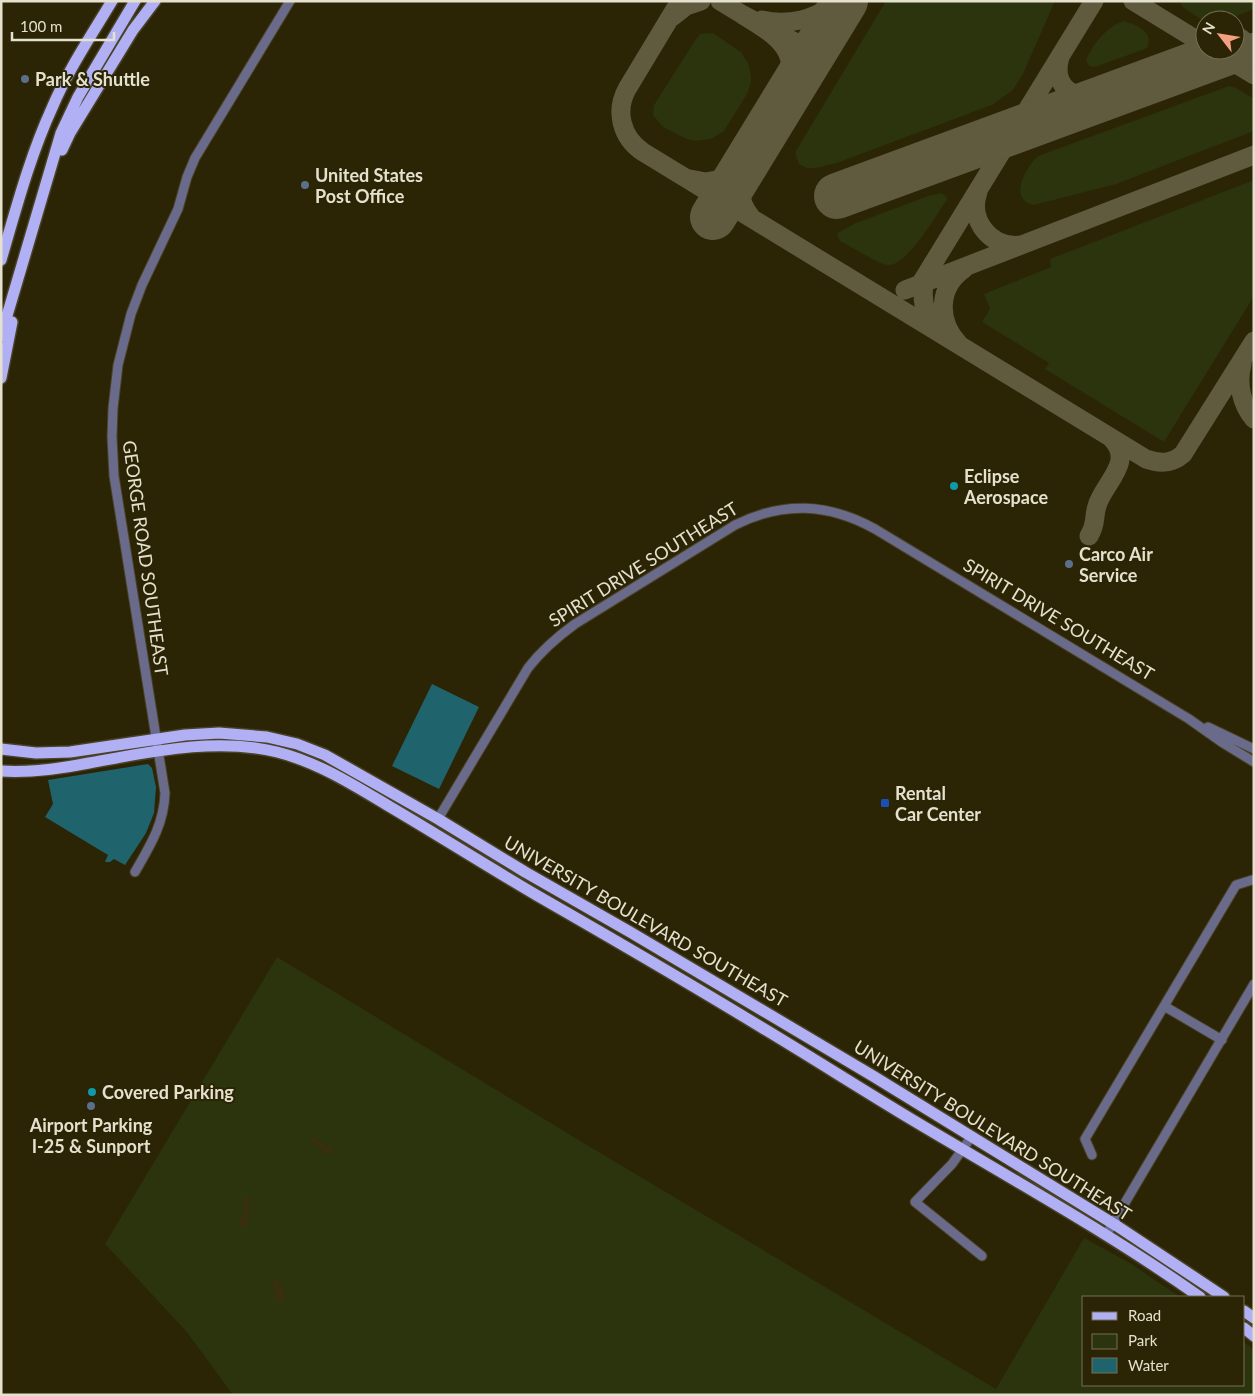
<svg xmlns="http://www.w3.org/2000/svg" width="1255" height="1396" font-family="Lato,sans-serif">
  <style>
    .green { fill: #2b340d }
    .sand { fill: #382f0e }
    .water { fill: #1f646c }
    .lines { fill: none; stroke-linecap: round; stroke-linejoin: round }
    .taxiway { stroke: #605a3e; stroke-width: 19 }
    .runway { stroke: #605a3e; stroke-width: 46 }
    .minor-casing { stroke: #494225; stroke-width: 11 }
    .major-casing { stroke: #494225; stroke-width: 14 }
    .minor { stroke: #6a6a8b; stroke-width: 9 }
    .major { stroke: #b1b0f4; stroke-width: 11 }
    .service-dot { fill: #5c6f8a; stroke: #2b2405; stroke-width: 2 }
    .culture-dot { fill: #0f9aa8; stroke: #2b2405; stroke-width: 2 }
    .transit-dot { fill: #1a4fb4; stroke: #2b2405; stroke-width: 2 }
    .labels { text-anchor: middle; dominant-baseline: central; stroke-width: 4; stroke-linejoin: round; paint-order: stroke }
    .poi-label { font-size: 18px; font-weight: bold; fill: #e5e1cf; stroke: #2b2405; text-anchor: start }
    .street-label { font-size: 18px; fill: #e5e1cf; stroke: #2b2405 }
  </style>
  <rect width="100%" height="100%" fill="#2b2405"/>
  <path class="green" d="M 886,1 L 1055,1 L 1023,74 L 1013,90 L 992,105 L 837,163 L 816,168 L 807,168 L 799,164 L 796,156 L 796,151 Z
    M 1179,1 L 1254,1 L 1254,9 L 1226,20 L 1205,20 L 1205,22 L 1183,7 Z
    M 1124,21 C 1134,24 1146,28 1149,39 L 1148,46 L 1145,49 L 1095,67 L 1089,66 L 1086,60 C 1093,44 1107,26 1124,21 Z
    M 713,33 L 741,52 L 748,63 L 751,75 L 751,83 L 747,94 L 724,131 L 711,139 L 695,141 L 687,139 L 663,127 L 653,115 L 654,105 L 696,39 L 700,34 Z
    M 1229,86 L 1236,88 L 1254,99 L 1254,131 L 1116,184 L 1034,205 C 1007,200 1026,167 1038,156 Z
    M 1254,180 L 1254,296 L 1164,442 L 1045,369 L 1049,363 L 982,322 L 990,309 L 984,294 L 1051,267 L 1050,259 Z
    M 941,193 L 946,196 L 947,200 L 944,204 C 935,218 905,267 888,265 C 877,264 851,246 840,241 L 837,235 L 839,232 L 856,223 L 928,196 Z
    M 277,957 L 587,1145 L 996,1389 L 1084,1238 L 1130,1263 L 1180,1297 L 1084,1297 L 1084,1385 L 1244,1385 L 1244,1342 L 1254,1350 L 1254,1395 L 233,1395 L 186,1331 L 105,1244 Z"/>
  <path class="sand" d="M 315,1136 C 318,1138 319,1143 323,1144 C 329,1147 333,1145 334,1153 L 331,1155 C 323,1153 319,1147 312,1142 L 310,1139 Z
    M 245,1196 L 248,1196 C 251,1205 251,1218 246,1226 L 240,1228 L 238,1226 C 240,1216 248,1210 243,1198 Z
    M 278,1279 L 281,1283 L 285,1298 L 282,1303 L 277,1301 L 272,1287 L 274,1280 Z"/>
  <path class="water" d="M 432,684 L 479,707 L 439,789 L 392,766 Z
    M 148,764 L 152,768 L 156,787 L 154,813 L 146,833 L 125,865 L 114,859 L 110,862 L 105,862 L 108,855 L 45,817 L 53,804 L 48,780 Z"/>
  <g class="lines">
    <path class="taxiway" d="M 680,1 L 627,89 C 615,111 621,137 643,152 L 1146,459 C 1160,464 1172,464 1183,454 L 1254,341
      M 720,1 L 743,15 L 814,52
      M 1133,1 L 1205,45
      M 672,17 L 686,6 L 701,1
      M 762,20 C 787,26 817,20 837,1
      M 1235,48 L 1254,42
      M 1213,50 L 1254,75
      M 1060,57 C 1051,87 1074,99 1100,100
      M 746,165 C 738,184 737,200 751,217
      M 690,179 L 706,182 L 716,180 L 729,176 L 746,165 L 784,101 C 804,53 781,38 743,15
      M 978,192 C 968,220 991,249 1021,245
      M 926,275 C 920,296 923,315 938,331
      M 918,288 L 1094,1
      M 905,290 L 1254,155
      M 958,343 C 937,320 938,287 964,269
      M 1242,364 C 1237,383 1241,404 1254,419
      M 1089,536 C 1097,523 1093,519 1097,506 C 1103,484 1135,462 1112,439"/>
    <path class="runway" d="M 837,196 L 1234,50
      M 713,217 L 845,1"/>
    <defs>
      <path id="minor" d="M 1208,727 L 1254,749
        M 438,819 L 528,668 C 542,650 557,637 575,624 L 735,525 C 783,501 828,503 875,529 L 1189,719 L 1223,743 L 1254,762
        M 135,872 C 150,846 164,824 165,793 L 114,476 L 112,437 L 113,408 L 118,365 L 131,314 L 142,285 L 178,209 L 187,177 L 195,158 L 290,1
        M 1164,1006 L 1222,1040
        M 972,1136 L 952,1164 L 915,1202 L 982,1256
        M 1092,1155 L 1085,1139 L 1236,885 L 1252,880
        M 1106,1235 L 1254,984"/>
      <path id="major" d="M 62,150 L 70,133 L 133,30 L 155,1
        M 1,260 C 16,209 30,156 52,108 C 68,70 91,36 112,1
        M 1,336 L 61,133 L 78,97 L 135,1
        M 1,378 L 12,322
        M 1,749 L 36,753 L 70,752 L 185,735 L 219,733 L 267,737 L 297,744 L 325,755 L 438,819 L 525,872 L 630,932 L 873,1076 L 1117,1226 L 1224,1297
        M 1,771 C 31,773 59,769 89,763 C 150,752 215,737 277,752 C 317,762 352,784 387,805 C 438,835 487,866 538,896 C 613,939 687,982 761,1027 C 811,1057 861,1089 911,1119 C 1008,1177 1108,1232 1200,1297
        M 1244,1311 L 1254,1318
        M 1244,1328 L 1254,1336"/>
    </defs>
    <use href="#minor" class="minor-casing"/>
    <use href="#major" class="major-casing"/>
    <use href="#minor" class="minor"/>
    <use href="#major" class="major"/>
  </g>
  <g class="service-dot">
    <circle cx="25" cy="79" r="5"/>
    <circle cx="305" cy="185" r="5"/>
    <circle cx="1069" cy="564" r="5"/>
    <circle cx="91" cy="1106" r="5"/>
  </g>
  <g class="culture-dot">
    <circle cx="954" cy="486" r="5"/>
    <circle cx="92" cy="1092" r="5"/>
  </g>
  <rect class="transit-dot" x="880" y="798" width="10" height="10" rx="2.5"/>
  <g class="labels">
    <g class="poi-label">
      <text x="35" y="79">Park &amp; Shuttle</text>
      <text x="315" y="175">United States<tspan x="315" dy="21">Post Office</tspan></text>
      <text x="964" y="476">Eclipse<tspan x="964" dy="21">Aerospace</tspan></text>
      <text x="1079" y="554">Carco Air<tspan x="1079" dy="21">Service</tspan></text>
      <text x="895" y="793">Rental<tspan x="895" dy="21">Car Center</tspan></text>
      <text x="102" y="1092">Covered Parking</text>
      <text x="91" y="1125" text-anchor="middle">Airport Parking<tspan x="91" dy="21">I-25 &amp; Sunport</tspan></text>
    </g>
    <g class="street-label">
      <text transform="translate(146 558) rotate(82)">GEORGE ROAD SOUTHEAST</text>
      <text transform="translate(643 564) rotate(-32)">SPIRIT DRIVE SOUTHEAST</text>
      <text transform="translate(1059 619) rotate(31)">SPIRIT DRIVE SOUTHEAST</text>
      <text transform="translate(646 921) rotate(30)">UNIVERSITY BOULEVARD SOUTHEAST</text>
      <text transform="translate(993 1130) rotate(32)">UNIVERSITY BOULEVARD SOUTHEAST</text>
    </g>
  </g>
  <rect width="1255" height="1396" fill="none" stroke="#e5e1cf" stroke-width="5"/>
  <rect x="1082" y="1296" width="162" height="90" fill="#2b2405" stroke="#757056"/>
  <rect x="1092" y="1312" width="25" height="8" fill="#b1b0f4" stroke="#757056"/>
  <text x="1128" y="1321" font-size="15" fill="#e5e1cf">Road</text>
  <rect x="1092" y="1334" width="25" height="15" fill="#2b340d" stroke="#757056"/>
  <text x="1128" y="1346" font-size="15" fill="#e5e1cf">Park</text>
  <rect x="1092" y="1358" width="25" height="15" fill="#1f646c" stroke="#757056"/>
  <text x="1128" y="1371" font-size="15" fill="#e5e1cf">Water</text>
  <g transform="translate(1220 35) rotate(301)"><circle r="24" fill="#2b2405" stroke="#757056"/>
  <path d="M0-4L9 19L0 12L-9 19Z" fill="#f3a081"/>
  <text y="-8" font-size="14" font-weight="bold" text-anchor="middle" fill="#e5e1cf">N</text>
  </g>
  <path d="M12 32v8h102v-8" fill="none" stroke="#e5e1cf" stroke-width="2.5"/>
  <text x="20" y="32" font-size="15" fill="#e5e1cf" stroke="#2b2405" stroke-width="4" paint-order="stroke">100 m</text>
</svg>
